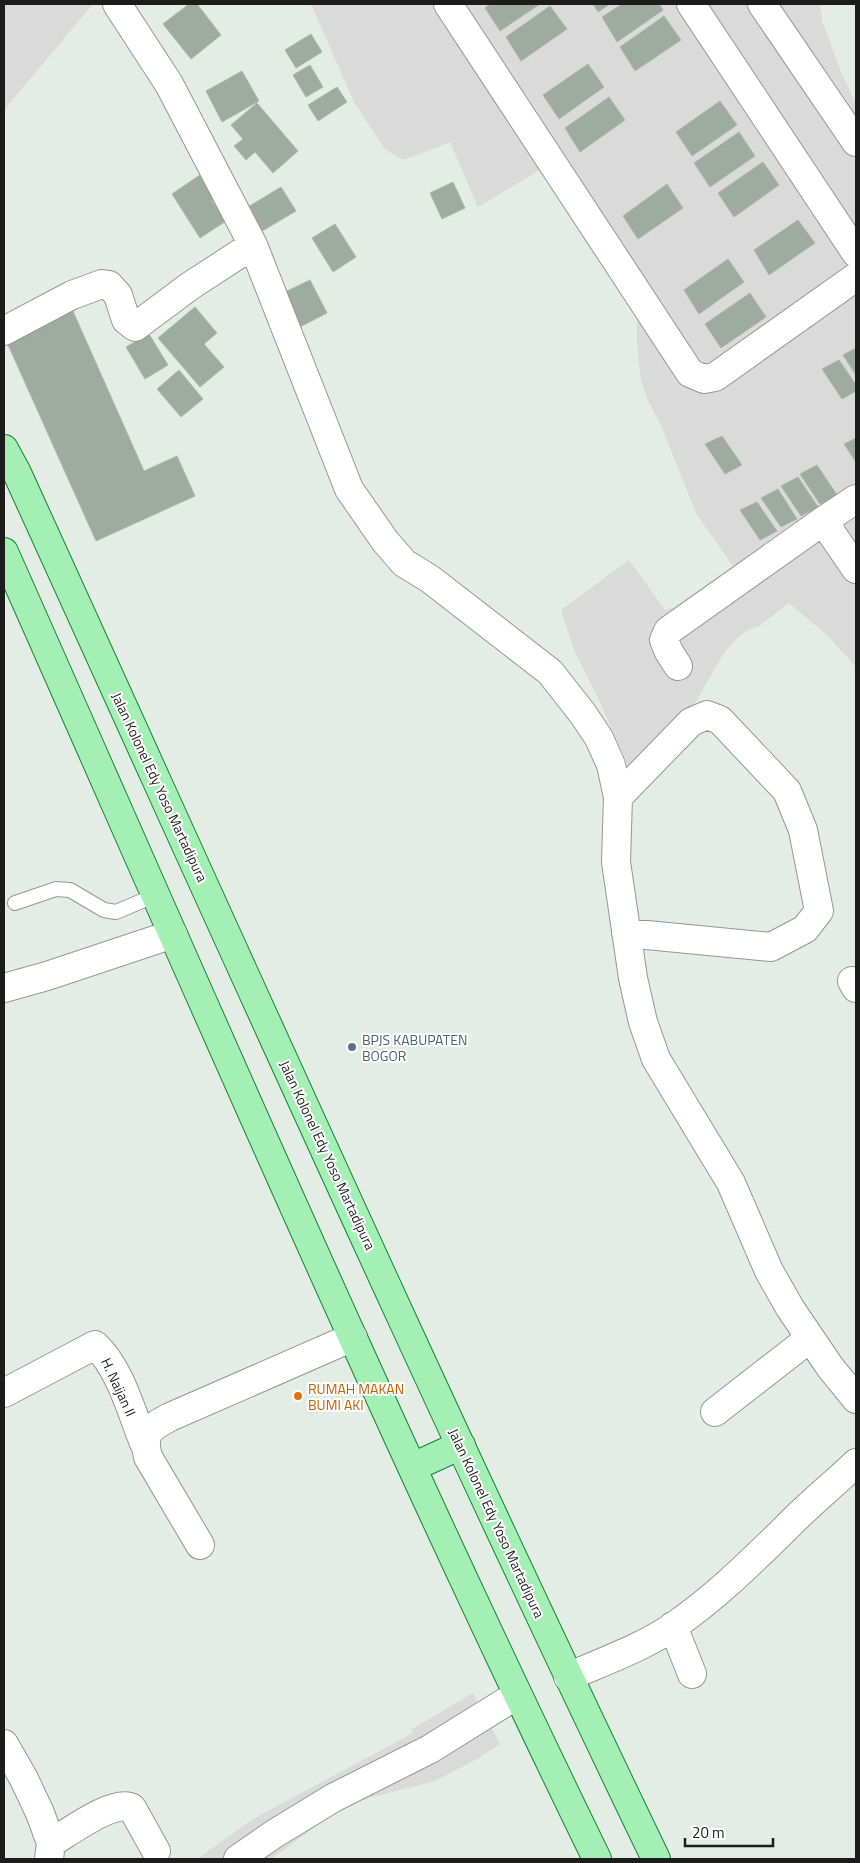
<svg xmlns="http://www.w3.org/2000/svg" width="860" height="1863" font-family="'Titillium Web',sans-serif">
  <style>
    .residential { fill: #d9dad9 }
    .building { fill: #9faaa0; stroke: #a7bca8 }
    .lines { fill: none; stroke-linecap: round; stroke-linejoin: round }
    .service-casing { stroke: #969696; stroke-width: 16 }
    .minor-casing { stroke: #969696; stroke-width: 30 }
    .primary-casing { stroke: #128233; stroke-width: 30 }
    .service { stroke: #fff; stroke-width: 14 }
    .minor { stroke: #fff; stroke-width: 28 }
    .primary { stroke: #a4efb3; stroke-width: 28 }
    .service-dot { fill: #5c6f8a; stroke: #fff; stroke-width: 2 }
    .food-dot { fill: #e8710a; stroke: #fff; stroke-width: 2 }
    .labels { text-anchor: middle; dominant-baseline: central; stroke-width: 4; stroke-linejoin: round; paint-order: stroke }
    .street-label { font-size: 14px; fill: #1c1c1c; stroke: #fff }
    .service-label { font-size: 14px; fill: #4e5e75; stroke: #fff; text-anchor: start }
    .food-label { font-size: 14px; fill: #c56008; stroke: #fff; text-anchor: start }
  </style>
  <rect width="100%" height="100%" fill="#e3ece5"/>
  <path class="residential" d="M 4,4 L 93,4 L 4,110 Z
    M 311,4 L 820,4 L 822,21 L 842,74 L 856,104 L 856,667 L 829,637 L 789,603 L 759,626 L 746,631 L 736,639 L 722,656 L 670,747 L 634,778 L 597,696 L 574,650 L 561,610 L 629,560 L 665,610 L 674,607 L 733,566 L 697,515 L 661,425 L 648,401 L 641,380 L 637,344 L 637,324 L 639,312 L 546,166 L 478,207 L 450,142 L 406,159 L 401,159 L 384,148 L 354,102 Z
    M 473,1693 L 500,1744 L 477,1759 L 435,1781 L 353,1802 L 340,1809 L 271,1859 L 197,1859 L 253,1819 L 413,1733 L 412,1729 Z"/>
  <path class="building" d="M 189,4 L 197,4 L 221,35 L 191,59 L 163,24 Z
    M 490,4 L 540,4 L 500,31 L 485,8 Z
    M 593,4 L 610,4 L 598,12 Z
    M 622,4 L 659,4 L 663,10 L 617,42 L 602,17 Z
    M 550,6 L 567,29 L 521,61 L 506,37 Z
    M 664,16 L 681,40 L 635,71 L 620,47 Z
    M 311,34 L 322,52 L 296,68 L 285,50 Z
    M 588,64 L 604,87 L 559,119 L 543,95 Z
    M 310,65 L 323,87 L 306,97 L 293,75 Z
    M 242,71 L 259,101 L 222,122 L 206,91 Z
    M 337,87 L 347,102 L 318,121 L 308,105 Z
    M 609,97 L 625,120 L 580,152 L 565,128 Z
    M 720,101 L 737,125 L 692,156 L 676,132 Z
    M 257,103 L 298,151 L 273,173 L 255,152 L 246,160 L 234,146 L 243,139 L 231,125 Z
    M 739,132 L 755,156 L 710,187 L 694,163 Z
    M 763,162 L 779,185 L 734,217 L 718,193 Z
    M 200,175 L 216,198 L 212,201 L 226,221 L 200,238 L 172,194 Z
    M 453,182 L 465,208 L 442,219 L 430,193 Z
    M 667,184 L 683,208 L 638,239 L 623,216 Z
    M 281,187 L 296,211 L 257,234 L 243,210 Z
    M 798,220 L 815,243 L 769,275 L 754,250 Z
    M 335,224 L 356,257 L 333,272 L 312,238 Z
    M 728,259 L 744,282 L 699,314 L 684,290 Z
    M 310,280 L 327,313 L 296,329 L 279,295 Z
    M 750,293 L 766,317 L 721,348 L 705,324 Z
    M 195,307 L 217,333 L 204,344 L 224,367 L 200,387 L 158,338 Z
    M 72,309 L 144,471 L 177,456 L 195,496 L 96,541 L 5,338 Z
    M 149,334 L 168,365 L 145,379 L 126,347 Z
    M 856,348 L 856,375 L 843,355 Z
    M 839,360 L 856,385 L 856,391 L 842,399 L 822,369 Z
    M 179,370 L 203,399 L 181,417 L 157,389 Z
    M 722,436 L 742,465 L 725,474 L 705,444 Z
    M 856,438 L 856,462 L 844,444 Z
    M 817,465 L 837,495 L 820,504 L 800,474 Z
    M 798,477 L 818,507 L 801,516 L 781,486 Z
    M 778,489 L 797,519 L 781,527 L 761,498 Z
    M 757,502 L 777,531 L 760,540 L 740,510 Z"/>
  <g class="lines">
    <defs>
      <path id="service" d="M 15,903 L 56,889 L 70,890 L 104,910 L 116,912 L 156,895"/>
      <path id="minor" d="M 117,4 L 169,84 L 253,245 L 349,489 L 385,541 L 404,563 L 430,579 L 550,672 L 583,714 L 599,738 L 611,765 L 618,797 L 616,862 L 633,978 L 643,1022 L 656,1059 L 731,1183 L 769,1271 L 790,1308 L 830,1367 L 856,1399
        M 448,4 L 690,373 L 704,379 L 715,377 L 856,277
        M 691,4 L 856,253
        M 762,4 L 856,142
        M 4,331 L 72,295 L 102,284 L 109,285 L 118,295 L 126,320 L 135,327 L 190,286 L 253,245
        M 823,521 L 856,569
        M 678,666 L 669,652 L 664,640 L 668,631 L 823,521 L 856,499
        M 618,797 L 691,722 L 707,715 L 720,720 L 787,791 L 803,830 L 819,911 L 805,929 L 771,947 L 626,933
        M 852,981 L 856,988
        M 4,988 L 47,976 L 173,934
        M 4,1393 L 95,1345 C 120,1368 131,1411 144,1443
        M 715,1412 L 810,1338
        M 200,1545 L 148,1457 C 142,1433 149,1428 170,1417 L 353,1337
        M 673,1626 L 692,1674
        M 568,1677 C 604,1661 642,1648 674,1626 C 716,1597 750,1563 786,1528 C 808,1505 833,1485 856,1463
        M 4,1744 L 24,1779 L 40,1813 L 51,1843 L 49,1859
        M 51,1843 C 68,1833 115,1798 132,1808 L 156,1851
        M 238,1859 L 274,1834 L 333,1798 L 430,1749 L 517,1695"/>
      <path id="primary" d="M 4,449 L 17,473 C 228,936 435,1401 656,1859
        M 4,552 C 198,989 387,1429 597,1859
        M 413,1467 L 461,1445"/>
    </defs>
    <use href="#service" class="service-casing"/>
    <use href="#minor" class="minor-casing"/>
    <use href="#primary" class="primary-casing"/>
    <use href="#service" class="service"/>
    <use href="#minor" class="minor"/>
    <use href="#primary" class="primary"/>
  </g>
  <circle class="service-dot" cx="352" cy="1047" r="5"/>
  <circle class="food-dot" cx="298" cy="1396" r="5"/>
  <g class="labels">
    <g class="street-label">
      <text transform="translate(160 787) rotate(65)">Jalan Kolonel Edy Yoso Martadipura</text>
      <text transform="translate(328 1155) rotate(65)">Jalan Kolonel Edy Yoso Martadipura</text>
      <text transform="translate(119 1387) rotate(65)">H. Naijan II</text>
      <text transform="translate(497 1523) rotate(65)">Jalan Kolonel Edy Yoso Martadipura</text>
    </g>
    <g class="service-label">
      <text x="362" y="1039">BPJS KABUPATEN<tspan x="362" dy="16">BOGOR</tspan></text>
    </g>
    <g class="food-label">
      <text x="308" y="1388">RUMAH MAKAN<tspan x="308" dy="16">BUMI AKI</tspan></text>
    </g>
  </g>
  <rect width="860" height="1863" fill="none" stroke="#1c1c1c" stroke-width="10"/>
  <path d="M685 1838v8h88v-8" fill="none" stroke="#1c1c1c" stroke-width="2.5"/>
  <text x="692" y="1838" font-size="15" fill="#1c1c1c" stroke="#ffffff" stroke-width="4" paint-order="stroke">20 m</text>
</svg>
